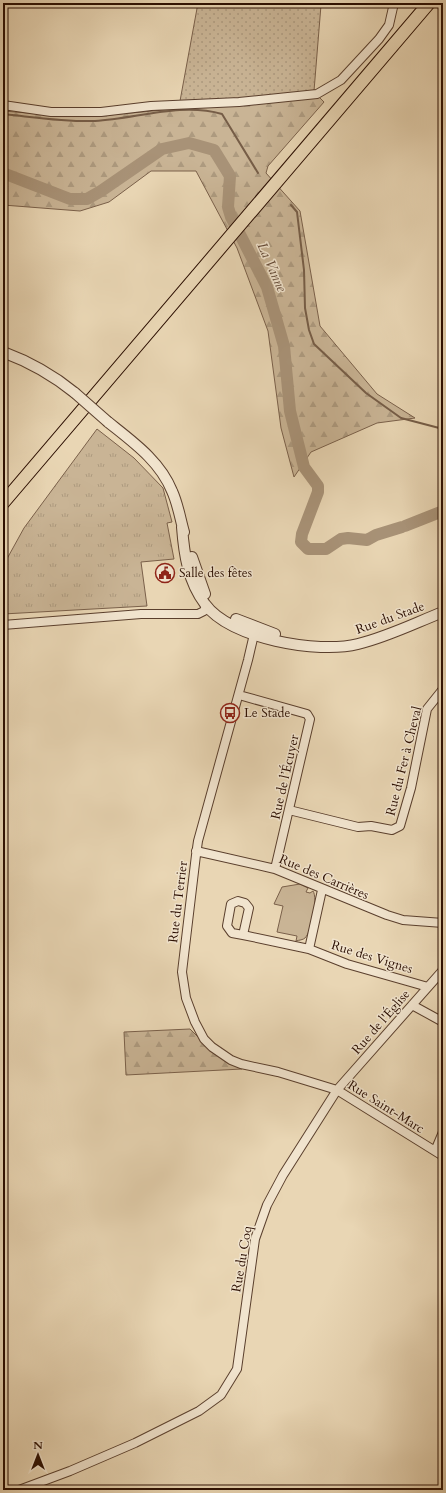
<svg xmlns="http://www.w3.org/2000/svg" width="446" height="1493" font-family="Cardo,serif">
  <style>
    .grass { fill: #c9b495; stroke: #7a604a }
    .forest { fill: url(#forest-firs); stroke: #7a604a }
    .park { fill: url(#park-tufts); stroke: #7a604a }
    .garden { fill: url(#garden-dots); stroke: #7a604a }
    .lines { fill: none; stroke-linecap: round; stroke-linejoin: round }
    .stream { stroke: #765d47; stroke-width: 2 }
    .river { stroke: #a89277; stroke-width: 12 }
    .minor-casing { stroke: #5a3f2d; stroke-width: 10 }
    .tertiary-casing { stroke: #5a3f2d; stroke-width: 12 }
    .primary-casing { stroke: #2a0d00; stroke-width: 14 }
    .minor { stroke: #f1e4ce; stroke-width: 8 }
    .tertiary { stroke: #f1e4ce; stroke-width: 10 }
    .primary { stroke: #e9d6b4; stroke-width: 12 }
    .tertiary-bridge-casing { stroke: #5a3f2d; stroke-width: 12; stroke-linecap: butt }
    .tertiary-bridge { stroke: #f1e4ce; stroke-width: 10 }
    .labels { text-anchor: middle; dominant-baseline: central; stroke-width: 3; stroke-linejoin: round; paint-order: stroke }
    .poi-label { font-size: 13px; fill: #2a0d00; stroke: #f1e4ce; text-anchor: start }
    .street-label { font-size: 13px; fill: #2a0d00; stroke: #f1e4ce }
    .water-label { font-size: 14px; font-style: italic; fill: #634936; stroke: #f1e4ce }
  </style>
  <defs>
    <pattern id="forest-firs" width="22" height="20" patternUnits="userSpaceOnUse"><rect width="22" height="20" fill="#c9b495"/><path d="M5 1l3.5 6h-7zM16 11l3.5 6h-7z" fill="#ad9a7f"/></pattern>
    <pattern id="park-tufts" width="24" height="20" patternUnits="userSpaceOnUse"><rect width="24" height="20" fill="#c9b495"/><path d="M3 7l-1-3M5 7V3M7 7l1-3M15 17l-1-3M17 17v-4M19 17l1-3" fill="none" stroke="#ad9a7f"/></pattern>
    <pattern id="garden-dots" width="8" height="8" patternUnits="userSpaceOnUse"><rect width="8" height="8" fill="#c9b495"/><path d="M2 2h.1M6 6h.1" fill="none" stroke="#ad9a7f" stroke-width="1.8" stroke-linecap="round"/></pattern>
  </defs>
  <rect width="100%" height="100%" fill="#e9d6b4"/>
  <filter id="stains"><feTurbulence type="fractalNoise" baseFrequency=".005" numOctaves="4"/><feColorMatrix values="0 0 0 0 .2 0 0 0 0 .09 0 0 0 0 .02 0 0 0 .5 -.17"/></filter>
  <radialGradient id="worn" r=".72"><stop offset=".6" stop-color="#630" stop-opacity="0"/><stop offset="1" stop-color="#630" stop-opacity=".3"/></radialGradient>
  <path class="grass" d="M 300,884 L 308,888 L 306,892 L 310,893 L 313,891 C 318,898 312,931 305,938 C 303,940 299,940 296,941 L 297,936 L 277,932 L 283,906 L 274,904 L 282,887 Z"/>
  <path class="forest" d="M 318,96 L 324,102 L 268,166 L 266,173 L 300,211 L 320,326 L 377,394 L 415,418 L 377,423 L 311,452 L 294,477 L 281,428 L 268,331 L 237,248 L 196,171 L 151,171 L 109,202 L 80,211 L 3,205 L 3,111 L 65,116 L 98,116 Z
    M 190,1029 L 203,1042 L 242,1069 L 126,1075 L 124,1032 Z"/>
  <path class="park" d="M 97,429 L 134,458 L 163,488 L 172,522 L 167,523 L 174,559 L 141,562 L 147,606 L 3,614 L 3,566 L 24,528 Z"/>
  <path class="garden" d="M 198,3 L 305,3 L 321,5 L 314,91 L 237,100 L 180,101 Z"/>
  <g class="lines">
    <path class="stream" d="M 3,114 C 33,117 64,122 95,121 C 136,119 180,102 222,114 L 258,173
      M 291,205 L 297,212 L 304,270 L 305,308 L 309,330 L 314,344 L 366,393 L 401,418 L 443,429"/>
    <path class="river" d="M 3,173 L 70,199 L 87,199 L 101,191 L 162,149 L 189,143 L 214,150 L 230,176 L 228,207 L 231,217 L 267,287 L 284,346 L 290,411 L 304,467 L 318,486 L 318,492 L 302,534 L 301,542 L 308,549 L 326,549 L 341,539 L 348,538 L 367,540 L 376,535 L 402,527
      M 405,526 L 443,511"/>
    <defs>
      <path id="minor" d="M 3,105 L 51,112 L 101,112 L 151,106 L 239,102 L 317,94 L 341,80 L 379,39 L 389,25 L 394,3
        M 3,625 L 141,614 L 198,614 L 204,611 L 206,606
        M 255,630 L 248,660 L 198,841 L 196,855 L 182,972 L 186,998 L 195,1022 L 204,1039 L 212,1047 L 231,1060 L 241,1064 L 278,1072 L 337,1090 L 443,1156
        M 239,695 L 307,714 L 310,719 L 275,869
        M 289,810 L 358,827 L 371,826 L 392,830 L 400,826 L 411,788 L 427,709 L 443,689
        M 196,851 L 275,869 L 387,915 L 403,920 L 443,923
        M 243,935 L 232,933 L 227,926 L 231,904 L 238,901 L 245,903 L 249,908 L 243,935 L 309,949 L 347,964 L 428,987
        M 309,949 L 322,890
        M 412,1005 L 443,1022
        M 435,1151 L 443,1132
        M 19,1490 L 70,1471 L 135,1443 L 199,1411 L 221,1395 L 237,1369 L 255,1239 L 267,1205 L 283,1175 L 337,1090 L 443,970"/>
      <path id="tertiary" d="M 3,352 C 30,362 53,375 75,393
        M 108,422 C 133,442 160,461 172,491 C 178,504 180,518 184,532
        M 182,527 C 184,554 188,582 205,604 C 230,639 318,654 358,644 C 387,637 415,623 443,612
        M 192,557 L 205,594
        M 236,619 L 275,634"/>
      <path id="primary" d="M 3,503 L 429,3"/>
    </defs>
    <use href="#minor" class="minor-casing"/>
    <use href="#tertiary" class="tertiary-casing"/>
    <use href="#primary" class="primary-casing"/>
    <use href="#minor" class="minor"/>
    <use href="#tertiary" class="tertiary"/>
    <use href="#primary" class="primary"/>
    <defs>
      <path id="tertiary-bridge" d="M 75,393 L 108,422"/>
    </defs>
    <use href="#tertiary-bridge" class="tertiary-bridge-casing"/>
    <use href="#tertiary-bridge" class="tertiary-bridge"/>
  </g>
  <defs>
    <symbol id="civic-ring" viewBox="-11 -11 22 22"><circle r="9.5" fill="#f1e4ce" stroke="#8f2418" stroke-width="1.5"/><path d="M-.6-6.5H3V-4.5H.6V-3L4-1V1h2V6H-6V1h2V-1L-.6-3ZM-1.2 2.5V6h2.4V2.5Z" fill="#8f2418"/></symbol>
    <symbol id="bus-ring" viewBox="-11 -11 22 22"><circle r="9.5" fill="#f1e4ce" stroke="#8f2418" stroke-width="1.5"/><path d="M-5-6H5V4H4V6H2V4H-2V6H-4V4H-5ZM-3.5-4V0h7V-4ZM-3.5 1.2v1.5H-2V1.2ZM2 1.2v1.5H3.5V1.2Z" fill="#8f2418"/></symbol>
  </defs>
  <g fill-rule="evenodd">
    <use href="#civic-ring" x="154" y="562" width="22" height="22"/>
    <use href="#bus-ring" x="219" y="702" width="22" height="22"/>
  </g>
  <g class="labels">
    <g class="poi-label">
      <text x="179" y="573">Salle des fêtes</text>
      <text x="244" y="713">Le Stade</text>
    </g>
    <g class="street-label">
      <text transform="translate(390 618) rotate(-20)">Rue du Stade</text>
      <text transform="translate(404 761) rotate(-76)">Rue du Fer à Cheval</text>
      <text transform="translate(285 777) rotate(-77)">Rue de l’Écuyer</text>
      <text transform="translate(324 877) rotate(23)">Rue des Carrières</text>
      <text transform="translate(178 902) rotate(-83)">Rue du Terrier</text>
      <text transform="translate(372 957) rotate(17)">Rue des Vignes</text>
      <text transform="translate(381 1022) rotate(-49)">Rue de l'Église</text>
      <text transform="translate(386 1107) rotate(32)">Rue Saint-Marc</text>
      <text transform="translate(242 1259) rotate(-80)">Rue du Coq</text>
    </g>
    <g class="water-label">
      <text transform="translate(272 267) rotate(66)">La Vanne</text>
    </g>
  </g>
  <rect width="446" height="1493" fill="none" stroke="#e9d6b4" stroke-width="16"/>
  <rect x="4" y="4" width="438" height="1485" fill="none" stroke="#2a0d00" stroke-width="2"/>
  <rect x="8" y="8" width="430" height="1477" fill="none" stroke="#2a0d00"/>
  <g transform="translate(38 1455)" stroke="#f1e4ce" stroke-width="3" paint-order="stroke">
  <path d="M0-3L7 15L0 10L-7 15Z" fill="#2a0d00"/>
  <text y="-6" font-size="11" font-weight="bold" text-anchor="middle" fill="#2a0d00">N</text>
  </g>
  <rect width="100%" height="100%" filter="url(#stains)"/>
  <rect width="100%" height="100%" fill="url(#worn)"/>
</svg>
